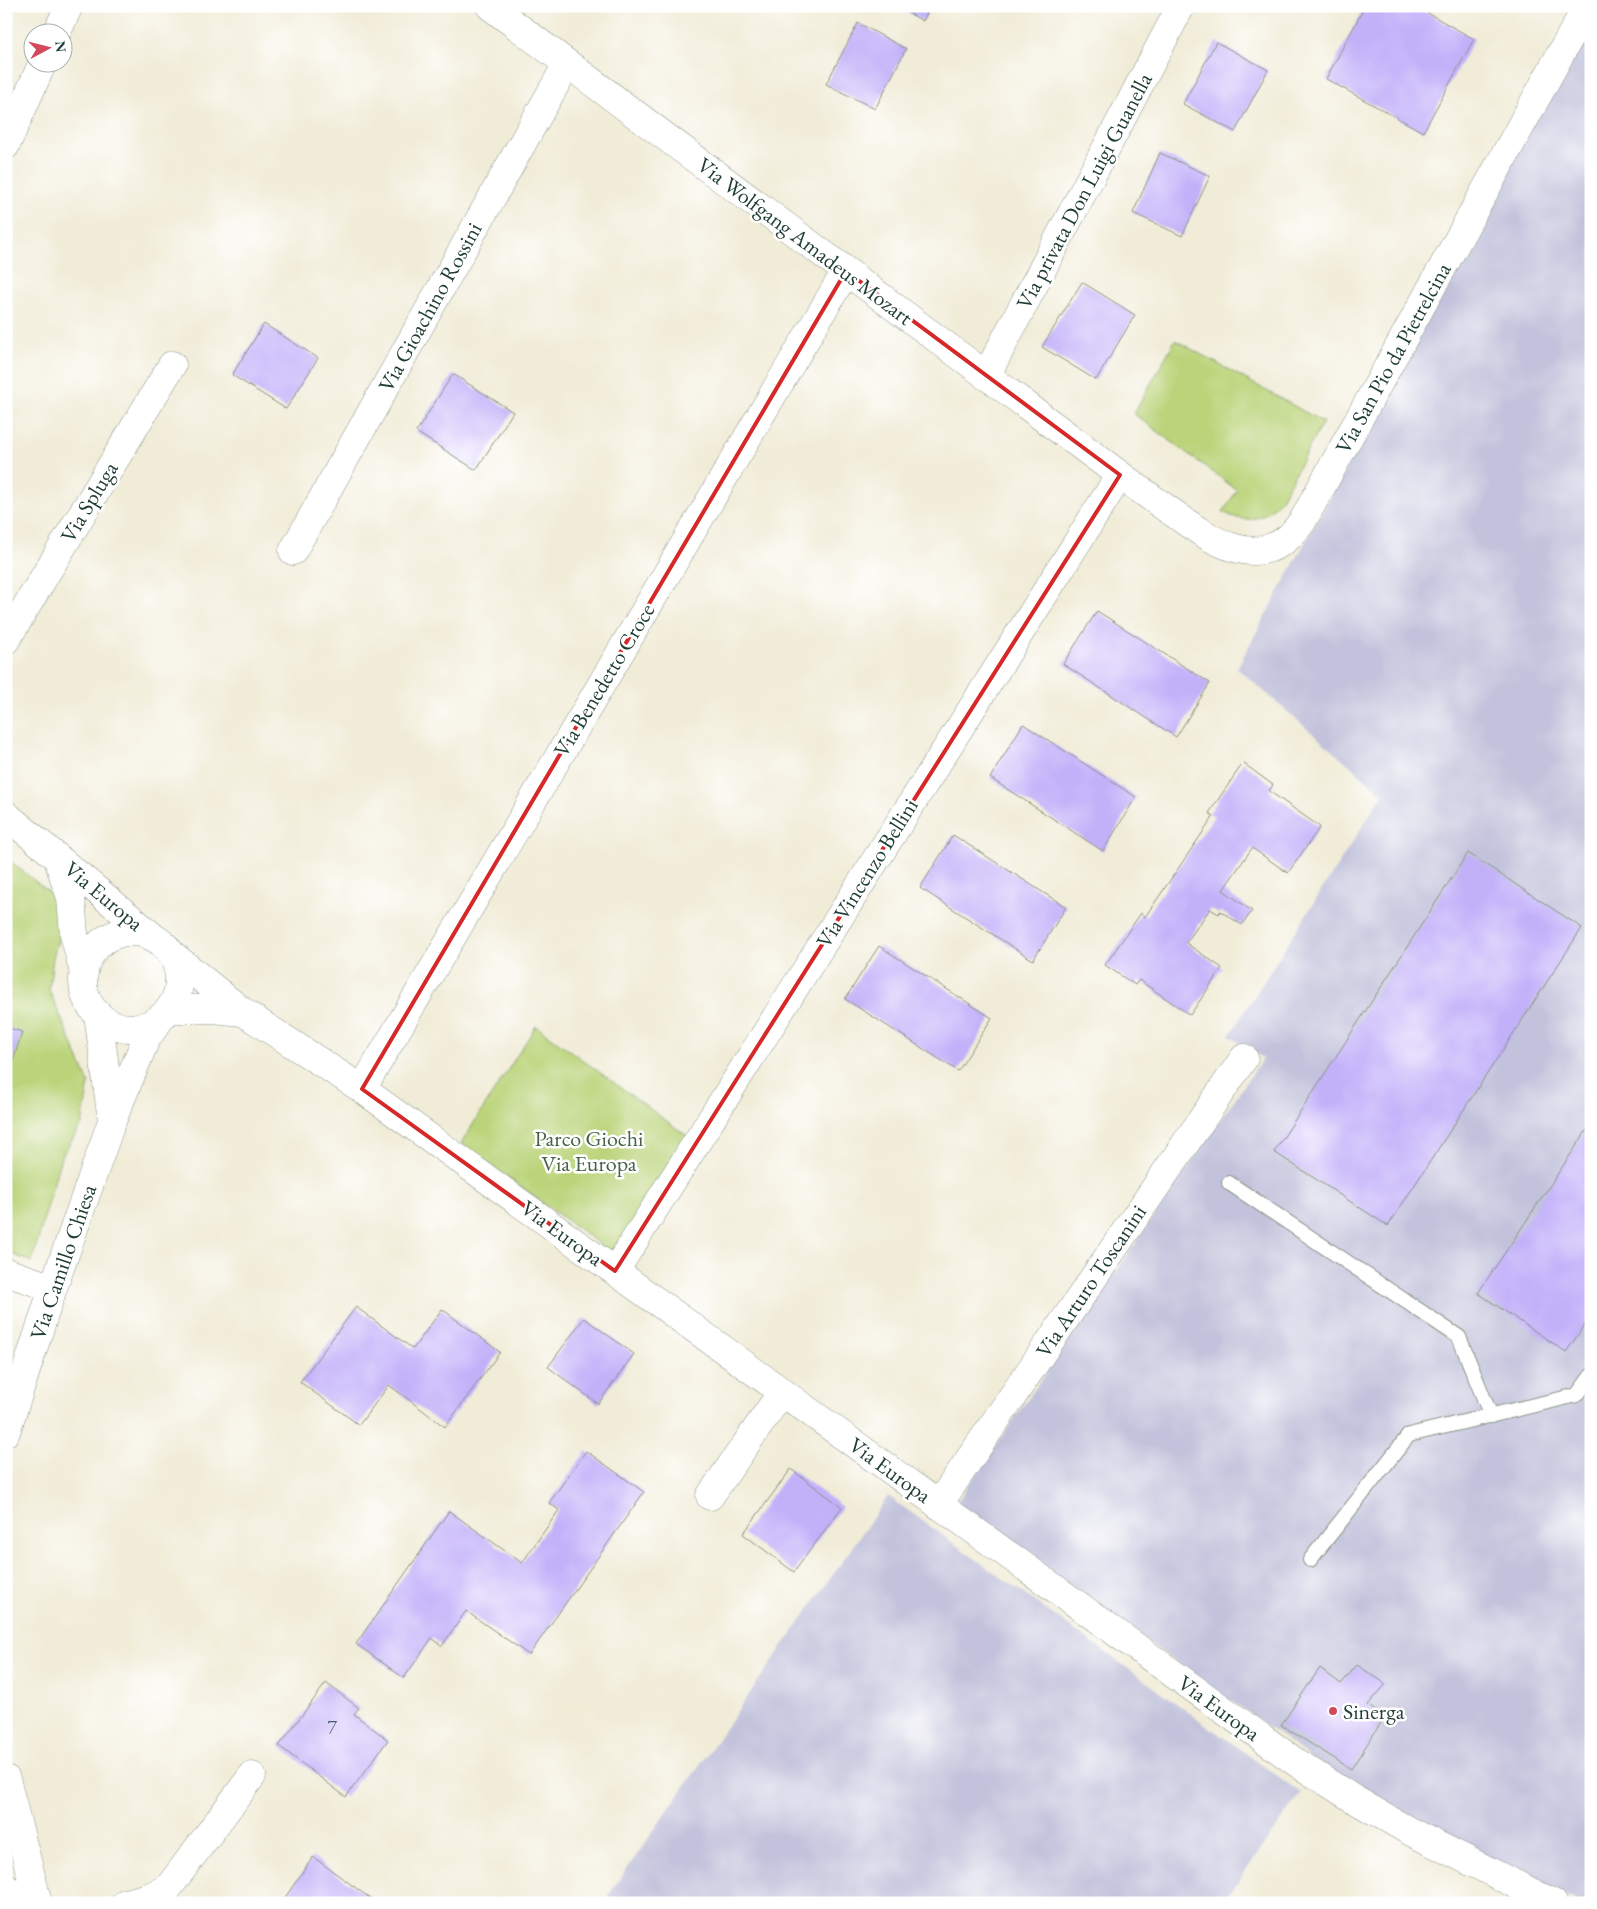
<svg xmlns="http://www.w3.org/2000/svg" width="1597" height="1909" font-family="'EB Garamond',serif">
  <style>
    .industrial { fill: #c2c2dc }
    .green { fill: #bbd47a; stroke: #6d8857 }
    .building { fill: #c2b0f9 }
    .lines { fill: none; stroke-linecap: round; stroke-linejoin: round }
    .service-casing { stroke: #889486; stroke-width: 16 }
    .minor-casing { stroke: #889486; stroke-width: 29 }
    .service { stroke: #fff; stroke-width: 14 }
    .minor { stroke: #fff; stroke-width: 28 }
    .marked { fill: none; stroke: #d62828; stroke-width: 4; stroke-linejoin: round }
    .poi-dot { fill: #d1495b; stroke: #fff; stroke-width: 2 }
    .labels { text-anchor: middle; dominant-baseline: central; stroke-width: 5; stroke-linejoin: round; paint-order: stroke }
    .number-label { font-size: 20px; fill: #485a65 }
    .street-label { font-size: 22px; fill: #1f3d34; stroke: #fff }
    .park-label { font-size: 22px; fill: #466346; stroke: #fff }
    .poi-label { font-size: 22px; fill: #1f3d34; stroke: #fff; text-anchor: start }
  </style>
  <rect width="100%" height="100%" fill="#fff"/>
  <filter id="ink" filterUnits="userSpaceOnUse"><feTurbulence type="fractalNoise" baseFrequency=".02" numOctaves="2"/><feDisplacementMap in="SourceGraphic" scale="10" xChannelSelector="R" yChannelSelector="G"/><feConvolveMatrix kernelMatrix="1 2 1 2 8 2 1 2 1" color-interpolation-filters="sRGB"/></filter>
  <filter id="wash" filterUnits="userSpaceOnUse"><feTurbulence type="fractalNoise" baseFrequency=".0096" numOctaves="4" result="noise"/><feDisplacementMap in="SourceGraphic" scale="20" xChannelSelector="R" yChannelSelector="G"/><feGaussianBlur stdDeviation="1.12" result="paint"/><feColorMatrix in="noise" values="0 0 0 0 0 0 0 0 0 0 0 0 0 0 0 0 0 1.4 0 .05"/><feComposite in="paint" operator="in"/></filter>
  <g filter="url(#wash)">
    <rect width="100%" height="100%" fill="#f1ecd7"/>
    <path class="industrial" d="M 1591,17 L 1591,1903 L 1579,1903 L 1430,1831 L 1360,1792 L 954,1506 L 1263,1058 L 1229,1036 L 1383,794 L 1237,668 Z
      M 888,1496 L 1301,1793 L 1223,1903 L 603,1903 Z"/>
    <path class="green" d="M 1175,340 L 1323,422 L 1280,501 C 1262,520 1247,525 1223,512 L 1237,490 L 1134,414 Z
      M 6,858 L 59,900 L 61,929 L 53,958 L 49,990 L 89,1083 L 82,1124 L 61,1157 L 32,1262 L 6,1252 Z
      M 536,1026 L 690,1138 L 614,1255 L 461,1143 Z"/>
    <g id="blocks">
      <path class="building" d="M 896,6 L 931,6 L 923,21 Z
        M 1365,6 L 1415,6 L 1474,39 L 1423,132 L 1326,79 Z
        M 858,23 L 906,49 L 875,109 L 826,84 Z
        M 1216,42 L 1268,70 L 1235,132 L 1183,104 Z
        M 1160,153 L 1210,176 L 1182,236 L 1133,213 Z
        M 1082,282 L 1135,315 L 1096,380 L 1042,347 Z
        M 264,324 L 318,358 L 286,409 L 232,375 Z
        M 453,374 L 513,412 L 476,470 L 416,432 Z
        M 1097,611 L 1210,683 L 1176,737 L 1063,664 Z
        M 1023,724 L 1136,797 L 1103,851 L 990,778 Z
        M 1243,763 L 1273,785 L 1269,791 L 1320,827 L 1288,873 L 1252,848 L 1223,890 L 1252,911 L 1242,925 L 1220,911 L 1219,914 L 1210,909 L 1186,943 L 1222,968 L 1190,1015 L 1139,980 L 1135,985 L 1105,965 L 1141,913 L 1145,917 L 1214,816 L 1209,813 Z
        M 953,835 L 1066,907 L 1033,960 L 920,888 Z
        M 1468,853 L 1582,928 L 1388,1226 L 1274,1152 Z
        M 879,946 L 992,1018 L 958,1071 L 845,999 Z
        M 6,1027 L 22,1032 L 7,1080 L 6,1080 Z
        M 1591,1124 L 1591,1316 L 1566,1352 L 1478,1293 Z
        M 356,1307 L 413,1349 L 442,1309 L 500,1352 L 445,1427 L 389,1385 L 359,1425 L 300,1382 Z
        M 584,1318 L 634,1354 L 598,1404 L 548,1367 Z
        M 586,1451 L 644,1492 L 529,1655 L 466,1611 L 442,1646 L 432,1638 L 404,1678 L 356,1644 L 449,1511 L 522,1563 L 559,1510 L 549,1503 Z
        M 791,1469 L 842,1507 L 794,1572 L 743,1534 Z
        M 1357,1665 L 1386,1684 L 1368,1705 L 1384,1718 L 1351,1769 L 1281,1725 L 1320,1668 L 1341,1684 Z
        M 326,1683 L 359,1708 L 354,1714 L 388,1740 L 346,1797 L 279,1746 Z
        M 313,1857 L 374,1901 L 373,1903 L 289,1903 L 284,1899 Z"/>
    </g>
  </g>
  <g filter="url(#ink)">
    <use href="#blocks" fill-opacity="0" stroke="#889486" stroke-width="1"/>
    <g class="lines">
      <defs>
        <path id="service" d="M 1229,1183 L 1459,1337 L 1491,1416
          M 1310,1560 L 1409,1435 L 1577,1395 L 1591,1376"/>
        <path id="minor" d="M 490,6 L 1120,475 C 1138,488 1157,502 1176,515 C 1208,538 1253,570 1290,536 C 1294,532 1298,527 1302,522 L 1587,6
          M 57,32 L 69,6
          M 6,145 L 43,62
          M 986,376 L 1181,6
          M 293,551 L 567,64
          M 6,640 L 172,365
          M 6,815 L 152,936
          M 57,857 L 71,898 L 74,934 L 84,973
          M83 980a48 48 0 1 1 96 0a48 48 0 1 1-96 0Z
          M 174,956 L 243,1012 L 362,1089 L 1297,1763 L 1352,1798 L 1409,1831 L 1553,1903
          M 170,1009 L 213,1009 L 243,1012
          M 98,1014 L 112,1121 L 146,1039 L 161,1018
          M 362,1089 L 846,271
          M 615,1271 L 1120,475
          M 6,1272 L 53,1288
          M 6,1432 L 53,1288 L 112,1121
          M 710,1496 L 782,1392
          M 938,1505 L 1244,1058
          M 6,1779 L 38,1903
          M 6,1888 L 28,1903
          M 125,1903 L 149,1897 L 168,1888
          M 157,1903 L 252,1776"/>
      </defs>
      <use href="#service" class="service-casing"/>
      <use href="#minor" class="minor-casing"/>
      <use href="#service" class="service"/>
      <use href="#minor" class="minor"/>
    </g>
  </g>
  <path class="marked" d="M 846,271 L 1120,475 L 615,1271 L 362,1089 Z"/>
  <circle class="poi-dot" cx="1333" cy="1711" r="5"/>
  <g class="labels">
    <g class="number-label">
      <text x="332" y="1727">7</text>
    </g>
    <g class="street-label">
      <text transform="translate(1084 191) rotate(-62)">Via privata Don Luigi Guanella</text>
      <text transform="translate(805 241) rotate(37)">Via Wolfgang Amadeus Mozart</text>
      <text transform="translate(430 307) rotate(-61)">Via Gioachino Rossini</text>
      <text transform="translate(1393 358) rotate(-61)">Via San Pio da Pietrelcina</text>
      <text transform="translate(89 502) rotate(-59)">Via Spluga</text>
      <text transform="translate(604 680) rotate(-59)">Via Benedetto Croce</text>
      <text transform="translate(867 873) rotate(-58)">Via Vincenzo Bellini</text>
      <text transform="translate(104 896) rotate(40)">Via Europa</text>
      <text transform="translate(562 1233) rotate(36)">Via Europa</text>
      <text transform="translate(63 1262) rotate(-71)">Via Camillo Chiesa</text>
      <text transform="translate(1091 1281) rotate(-56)">Via Arturo Toscanini</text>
      <text transform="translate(890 1470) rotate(36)">Via Europa</text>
      <text transform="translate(1219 1708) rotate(36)">Via Europa</text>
    </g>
    <g class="park-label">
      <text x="589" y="1138">Parco Giochi<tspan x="589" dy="25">Via Europa</tspan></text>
    </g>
    <g class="poi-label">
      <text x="1343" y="1711">Sinerga</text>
    </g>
  </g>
  <rect width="1597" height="1909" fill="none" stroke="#fff" stroke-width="25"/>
  <g transform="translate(48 48) rotate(83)"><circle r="24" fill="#ffffff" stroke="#a5b1ae"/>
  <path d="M0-4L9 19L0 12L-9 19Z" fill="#d1495b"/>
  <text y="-8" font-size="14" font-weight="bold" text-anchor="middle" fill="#1f3d34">N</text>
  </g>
</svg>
